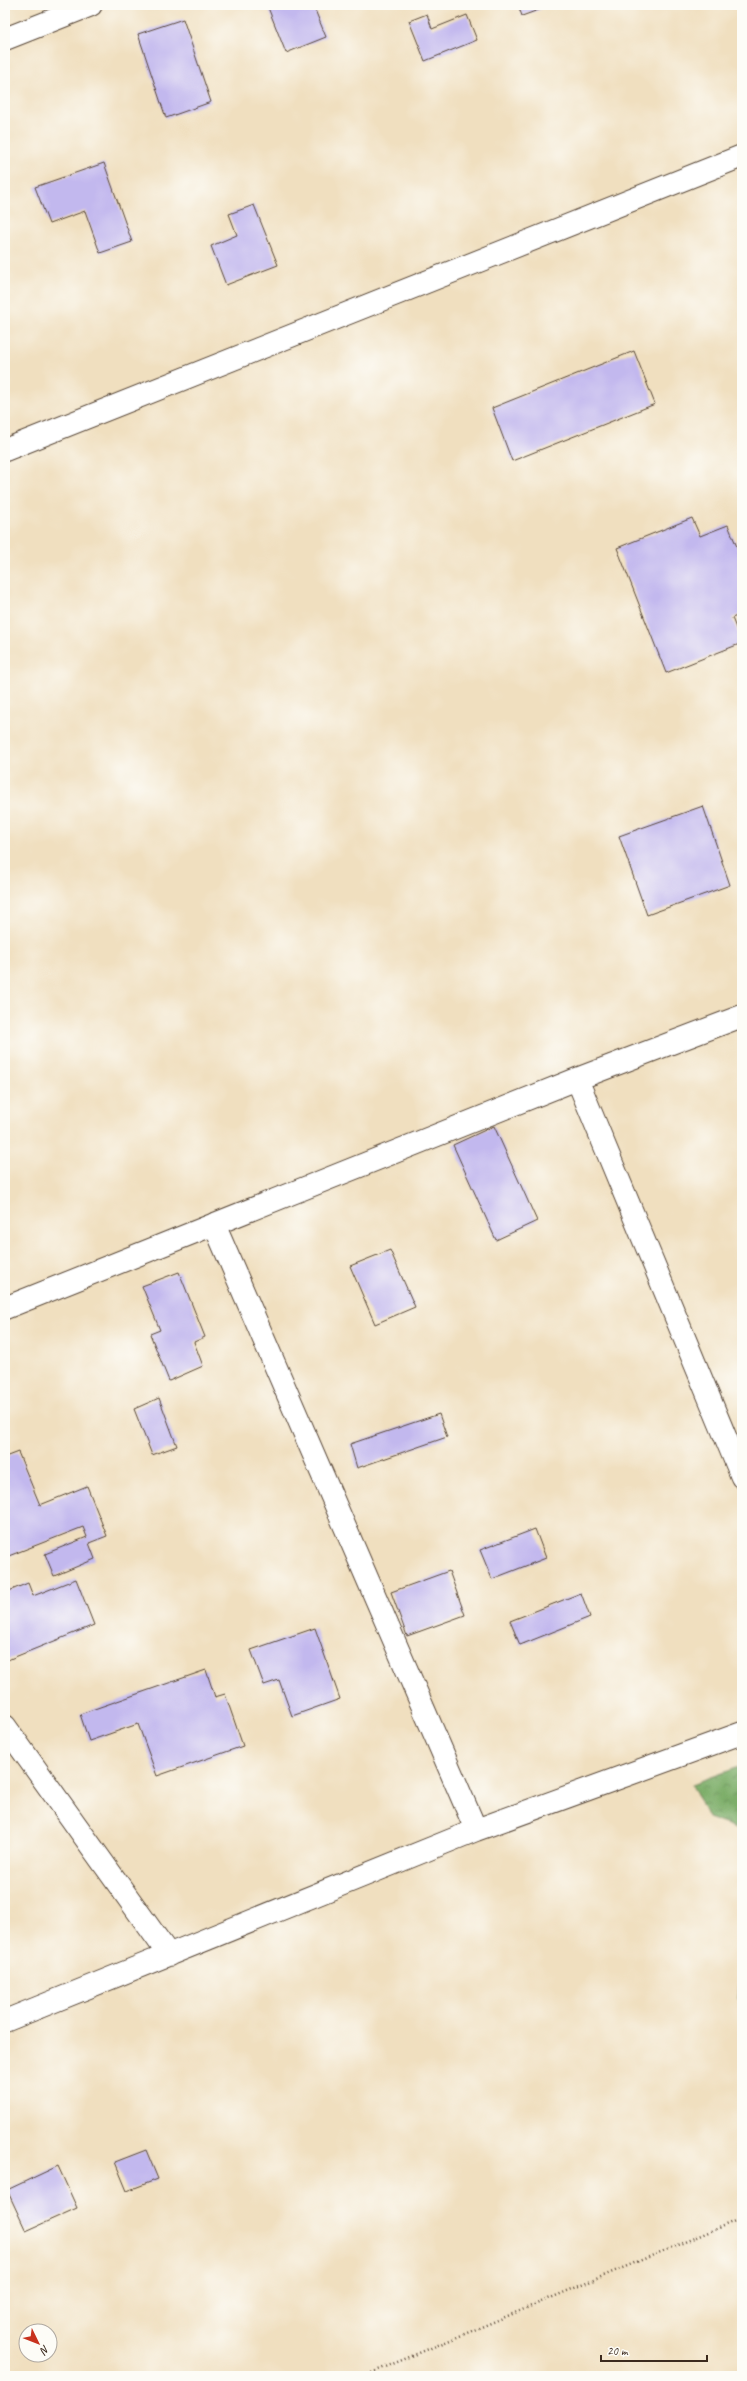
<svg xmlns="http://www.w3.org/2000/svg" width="747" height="2381" font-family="Caveat,sans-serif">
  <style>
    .forest { fill: url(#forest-crowns); stroke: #5b6c43 }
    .building { fill: #c2b8ee }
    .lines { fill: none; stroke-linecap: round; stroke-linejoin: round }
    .street-casing { stroke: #564536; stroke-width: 24 }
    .path { stroke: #564536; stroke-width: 2.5; stroke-dasharray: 1 3; stroke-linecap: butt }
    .street { stroke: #fff; stroke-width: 22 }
  </style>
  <defs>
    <pattern id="forest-crowns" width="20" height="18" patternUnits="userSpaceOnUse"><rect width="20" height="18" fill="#7bad68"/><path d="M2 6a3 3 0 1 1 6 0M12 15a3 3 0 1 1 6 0" fill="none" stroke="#668d55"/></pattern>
  </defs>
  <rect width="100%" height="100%" fill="#fdfcf7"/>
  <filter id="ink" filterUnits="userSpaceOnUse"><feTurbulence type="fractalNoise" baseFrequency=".025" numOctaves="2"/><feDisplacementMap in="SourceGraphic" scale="8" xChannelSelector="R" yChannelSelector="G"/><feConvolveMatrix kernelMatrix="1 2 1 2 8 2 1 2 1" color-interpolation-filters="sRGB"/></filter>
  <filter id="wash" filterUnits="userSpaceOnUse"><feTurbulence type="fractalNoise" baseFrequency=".012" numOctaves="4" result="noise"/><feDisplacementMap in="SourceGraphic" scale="16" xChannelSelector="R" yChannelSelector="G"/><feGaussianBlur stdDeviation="0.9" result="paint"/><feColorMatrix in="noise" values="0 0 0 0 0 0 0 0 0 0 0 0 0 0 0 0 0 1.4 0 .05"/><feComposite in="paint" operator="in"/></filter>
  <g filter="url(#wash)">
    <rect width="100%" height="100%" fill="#f0dfbf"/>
    <path class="forest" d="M 742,1766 L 742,1830 L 708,1818 L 692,1784 Z
      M 742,1958 L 742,2002 L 738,1999 Z"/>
    <g id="blocks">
      <path class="building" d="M 267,5 L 313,5 L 326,37 L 286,53 Z
        M 518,5 L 539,5 L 541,9 L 522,16 Z
        M 427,14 L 432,29 L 467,15 L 477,40 L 425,61 L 409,21 Z
        M 183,19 L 211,102 L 166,118 L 138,34 Z
        M 104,163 L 132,242 L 100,253 L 85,211 L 49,224 L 35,187 Z
        M 254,205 L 278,265 L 226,285 L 211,246 L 237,235 L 229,214 Z
        M 634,351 L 655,404 L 512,461 L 492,408 Z
        M 692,518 L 700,536 L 728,525 L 742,559 L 742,614 L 732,618 L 742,643 L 666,673 L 617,548 Z
        M 703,806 L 730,885 L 647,915 L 619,836 Z
        M 494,1126 L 537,1221 L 496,1240 L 453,1145 Z
        M 390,1250 L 415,1307 L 375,1324 L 350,1266 Z
        M 179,1272 L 205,1337 L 194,1342 L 203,1366 L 169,1381 L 150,1334 L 160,1330 L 142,1286 Z
        M 159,1398 L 177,1446 L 152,1455 L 134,1409 Z
        M 439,1414 L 447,1437 L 357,1468 L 350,1444 Z
        M 18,1452 L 40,1505 L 87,1486 L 107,1536 L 89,1543 L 95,1559 L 54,1576 L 45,1554 L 87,1537 L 83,1527 L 6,1557 L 5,1457 Z
        M 535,1529 L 546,1558 L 492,1579 L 480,1550 Z
        M 449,1571 L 465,1615 L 407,1636 L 391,1592 Z
        M 76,1579 L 94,1625 L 5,1661 L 5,1580 L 9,1591 L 28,1583 L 33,1596 Z
        M 581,1593 L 590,1617 L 520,1645 L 510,1621 Z
        M 315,1628 L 340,1699 L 292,1716 L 279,1680 L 264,1685 L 251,1650 Z
        M 206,1670 L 215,1697 L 225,1694 L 243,1746 L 157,1776 L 138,1724 L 89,1741 L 80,1714 Z
        M 146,2150 L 158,2179 L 127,2191 L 115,2162 Z
        M 58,2166 L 77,2208 L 26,2231 L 7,2190 Z"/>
    </g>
  </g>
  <g filter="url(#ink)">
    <use href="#blocks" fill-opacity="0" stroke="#564536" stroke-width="1"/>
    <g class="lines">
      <defs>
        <path id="street" d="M 5,39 L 91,5
          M 5,450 L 742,156
          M 577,1079 L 742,1477
          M 214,1224 L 476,1830
          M 5,1308 L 577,1079 L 742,1016
          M 5,1726 L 169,1955
          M 5,2021 L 476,1830 L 742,1733"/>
      </defs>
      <use href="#street" class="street-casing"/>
      <path class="path" d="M 364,2376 L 742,2218"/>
      <use href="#street" class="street"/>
    </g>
  </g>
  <rect width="747" height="2381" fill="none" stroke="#fdfcf7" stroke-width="20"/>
  <g transform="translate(38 2343) rotate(133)"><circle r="19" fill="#fdfcf7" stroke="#afa8a0"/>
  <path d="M0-3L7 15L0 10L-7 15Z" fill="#c8321e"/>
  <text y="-6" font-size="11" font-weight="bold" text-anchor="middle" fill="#3b2a1e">N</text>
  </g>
  <path d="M601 2355v6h106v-6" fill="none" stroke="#3b2a1e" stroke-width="2"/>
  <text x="607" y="2355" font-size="12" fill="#3b2a1e" stroke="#fdfcf7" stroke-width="3" paint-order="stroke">20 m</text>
</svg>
